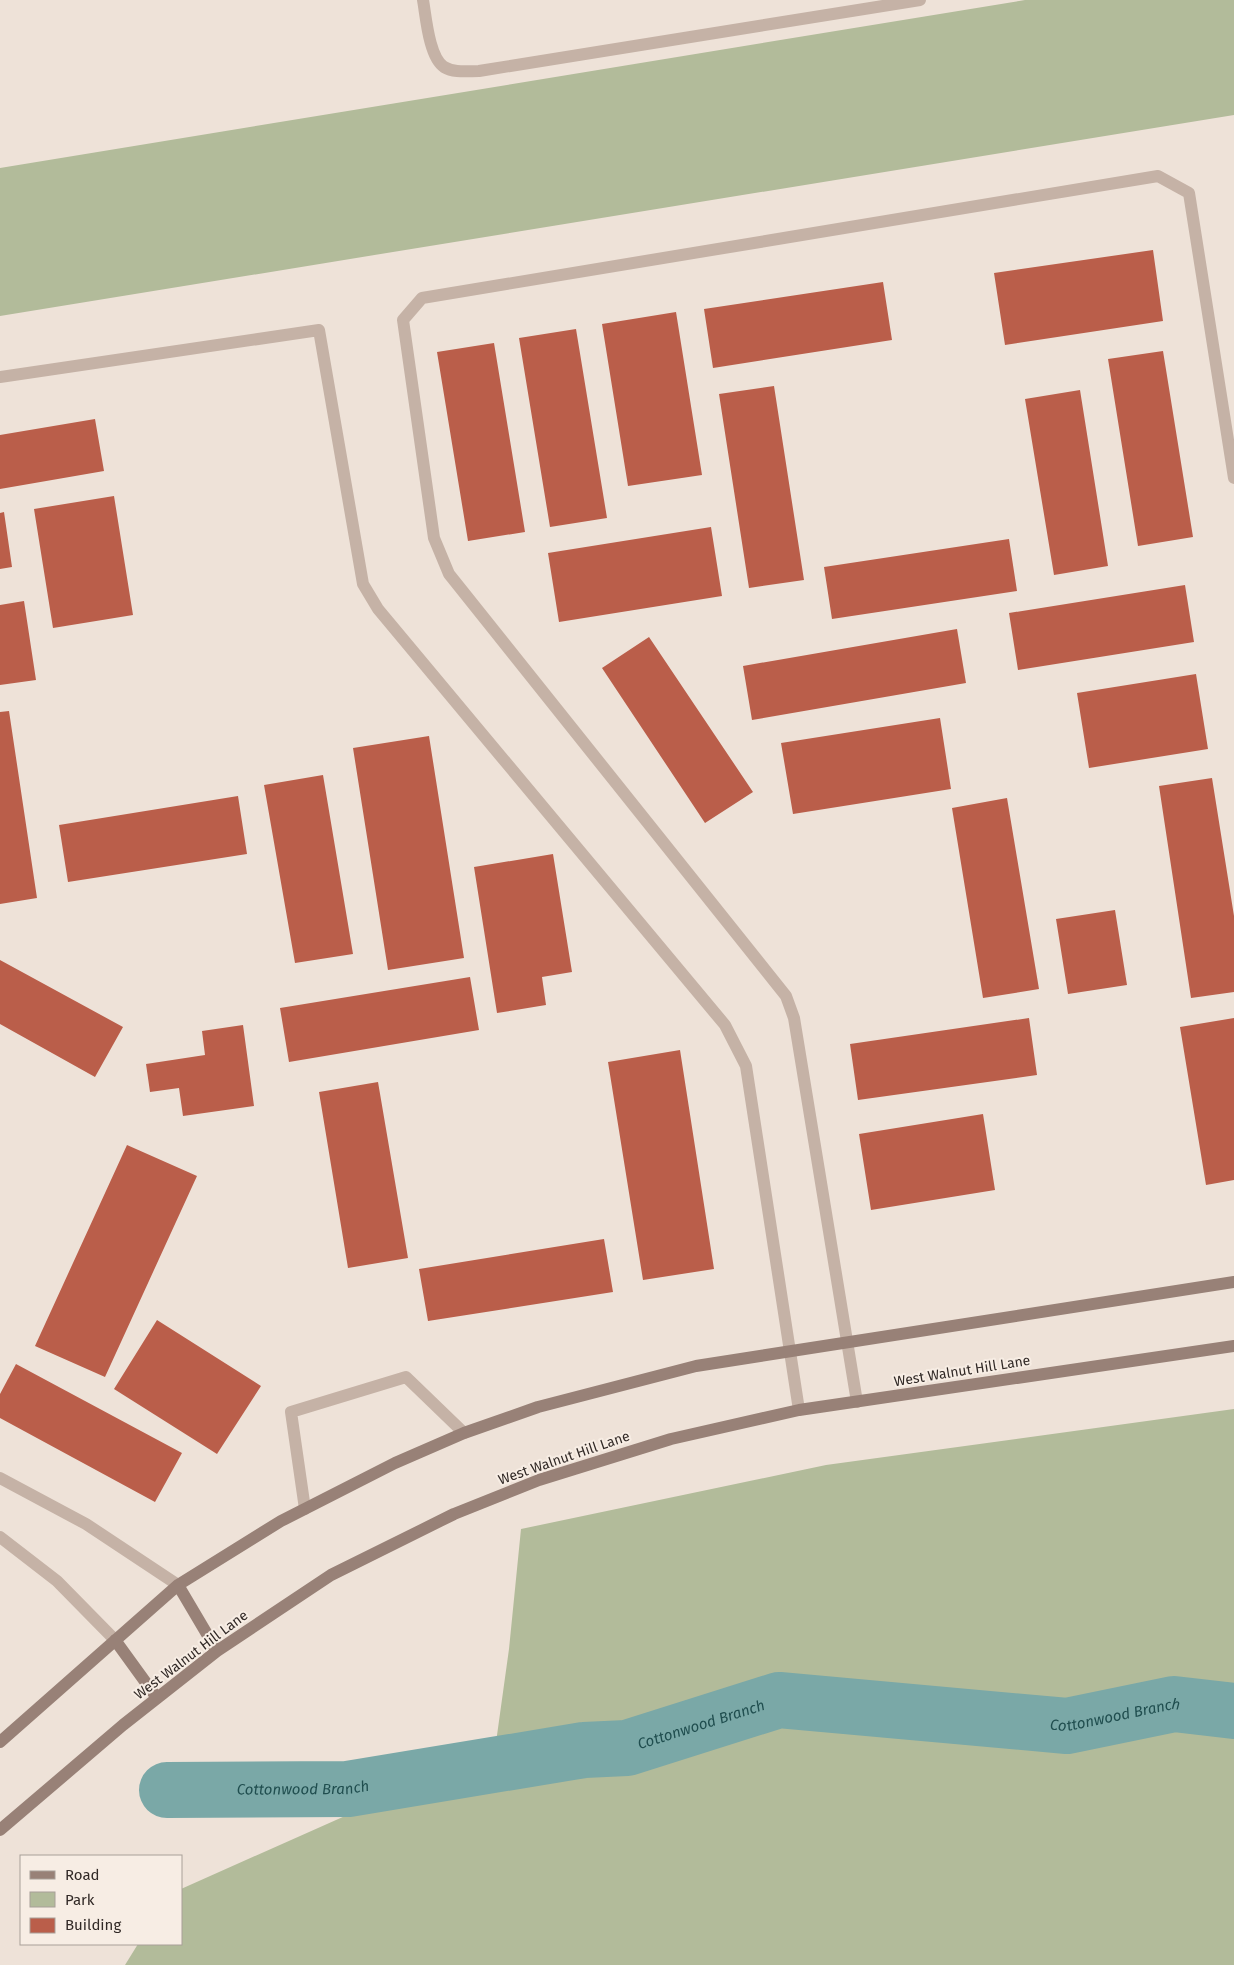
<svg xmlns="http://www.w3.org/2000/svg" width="1234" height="1965" font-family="'Fira Sans',sans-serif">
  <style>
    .green { fill: #b2bb9a }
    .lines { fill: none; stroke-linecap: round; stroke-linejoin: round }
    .river { stroke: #7aa8a7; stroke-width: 56 }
    .building { fill: #ba5e4a }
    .service { stroke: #c5b2a6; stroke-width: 12 }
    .secondary { stroke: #988177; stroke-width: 12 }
    .labels { text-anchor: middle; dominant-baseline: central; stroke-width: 4; stroke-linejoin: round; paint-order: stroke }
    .street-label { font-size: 14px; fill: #312926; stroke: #f7ede4 }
    .water-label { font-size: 15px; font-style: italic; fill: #204e4f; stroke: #f7ede4 }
  </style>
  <rect width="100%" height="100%" fill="#eee2d8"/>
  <path class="green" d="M 1025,0 L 1234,0 L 1234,115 L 0,316 L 0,168 Z
    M 1234,1409 L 1234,1965 L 125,1965 L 138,1944 L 181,1944 L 181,1889 L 354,1812 L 493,1764 L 509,1649 L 521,1529 L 826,1465 Z"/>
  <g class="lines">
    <path class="river" id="s1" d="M 167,1790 L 348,1789 L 584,1750 L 627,1748 L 779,1700 L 1067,1726 L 1174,1704 L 1234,1711"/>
  </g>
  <path class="building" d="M 1153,250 L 1163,321 L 1005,345 L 994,273 Z
    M 883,282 L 892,340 L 713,368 L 704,309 Z
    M 676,312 L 702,475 L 628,486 L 602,324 Z
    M 576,329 L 607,518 L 550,527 L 519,338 Z
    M 494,343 L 525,532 L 468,541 L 437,352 Z
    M 1163,351 L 1193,537 L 1138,546 L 1108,359 Z
    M 774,386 L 804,580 L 749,588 L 719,394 Z
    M 1080,390 L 1108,566 L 1054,575 L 1025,399 Z
    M 95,419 L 104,471 L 0,489 L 0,435 Z
    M 114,496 L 133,615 L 53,628 L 34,509 Z
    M 4,512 L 12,567 L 0,569 L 0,513 Z
    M 711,527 L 722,596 L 559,622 L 548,553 Z
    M 1009,539 L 1017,591 L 832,619 L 824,567 Z
    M 1185,585 L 1194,642 L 1018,670 L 1009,613 Z
    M 24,601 L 36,680 L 0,685 L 0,605 Z
    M 957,629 L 966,683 L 752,720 L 743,666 Z
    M 649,637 L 753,792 L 705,823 L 602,668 Z
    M 1196,674 L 1208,749 L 1089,768 L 1077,693 Z
    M 9,711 L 37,898 L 0,904 L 0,712 Z
    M 940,718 L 951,789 L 793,814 L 781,743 Z
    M 429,736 L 464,958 L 388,970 L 353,748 Z
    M 323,775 L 353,954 L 295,963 L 264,785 Z
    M 1212,778 L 1234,916 L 1234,992 L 1191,998 L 1159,786 Z
    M 238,796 L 247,854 L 68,882 L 59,825 Z
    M 1007,798 L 1039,989 L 983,998 L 952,808 Z
    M 553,854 L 572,972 L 542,977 L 546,1005 L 497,1013 L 474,867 Z
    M 1115,910 L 1127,985 L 1068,994 L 1056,919 Z
    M 0,960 L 123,1027 L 95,1077 L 0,1024 Z
    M 470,977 L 479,1030 L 289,1062 L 280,1008 Z
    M 1029,1018 L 1037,1075 L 858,1100 L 850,1044 Z
    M 1234,1018 L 1234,1180 L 1206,1185 L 1180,1027 Z
    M 243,1025 L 254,1106 L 183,1116 L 179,1088 L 150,1092 L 146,1064 L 205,1055 L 202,1031 Z
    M 680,1050 L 714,1269 L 643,1280 L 608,1062 Z
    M 378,1082 L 408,1258 L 348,1268 L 319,1092 Z
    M 983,1114 L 995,1190 L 871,1210 L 859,1134 Z
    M 127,1145 L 197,1176 L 105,1377 L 35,1346 Z
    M 604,1239 L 613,1292 L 428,1321 L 419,1269 Z
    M 157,1320 L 261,1386 L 217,1454 L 114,1389 Z
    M 16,1364 L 182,1453 L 155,1502 L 0,1418 L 0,1394 Z"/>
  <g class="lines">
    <path class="service" d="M 423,0 C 426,17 429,57 444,67 C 454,73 467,71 479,71 L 920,0
      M 0,377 L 319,330 L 363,584 L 378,609 L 725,1025 L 746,1066 L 799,1410
      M 857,1402 L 794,1018 L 786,996 L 449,574 L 434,538 L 403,320 L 422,298 L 1158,176 L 1189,193 L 1234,478
      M 0,1478 L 86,1524 L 178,1585
      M 305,1509 L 291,1412 L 406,1377 L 464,1433
      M 0,1537 L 57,1581 L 115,1640"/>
    <path class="secondary" d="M 178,1585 L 217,1651
      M 115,1640 L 157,1698
      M 0,1742 L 178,1585 L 281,1521 L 395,1463 L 464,1433 L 538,1407 L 696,1366 L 1234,1282
      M 0,1830 L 123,1725 L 217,1651 L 331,1575 L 454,1514 L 539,1480 L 671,1439 L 799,1410 L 1234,1346"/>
  </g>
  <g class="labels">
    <g class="street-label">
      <text transform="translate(962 1371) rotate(-9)">West Walnut Hill Lane</text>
      <text transform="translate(564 1458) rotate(-19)">West Walnut Hill Lane</text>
      <text transform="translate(191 1655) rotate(-37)">West Walnut Hill Lane</text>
    </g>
    <g class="water-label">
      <text stroke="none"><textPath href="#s1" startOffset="961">Cottonwood Branch</textPath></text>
      <text stroke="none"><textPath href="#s1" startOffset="541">Cottonwood Branch</textPath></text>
      <text stroke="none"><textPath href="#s1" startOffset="136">Cottonwood Branch</textPath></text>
    </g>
  </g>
  <rect x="20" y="1855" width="162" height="90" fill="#f7ede4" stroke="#a89f98"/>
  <rect x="30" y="1871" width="25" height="8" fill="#988177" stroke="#a89f98"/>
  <text x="65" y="1880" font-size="15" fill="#312926">Road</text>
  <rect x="30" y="1892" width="25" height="15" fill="#b2bb9a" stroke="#a89f98"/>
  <text x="65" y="1905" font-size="15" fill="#312926">Park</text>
  <rect x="30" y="1918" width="25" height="15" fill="#ba5e4a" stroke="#a89f98"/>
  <text x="65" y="1930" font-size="15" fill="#312926">Building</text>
</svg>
